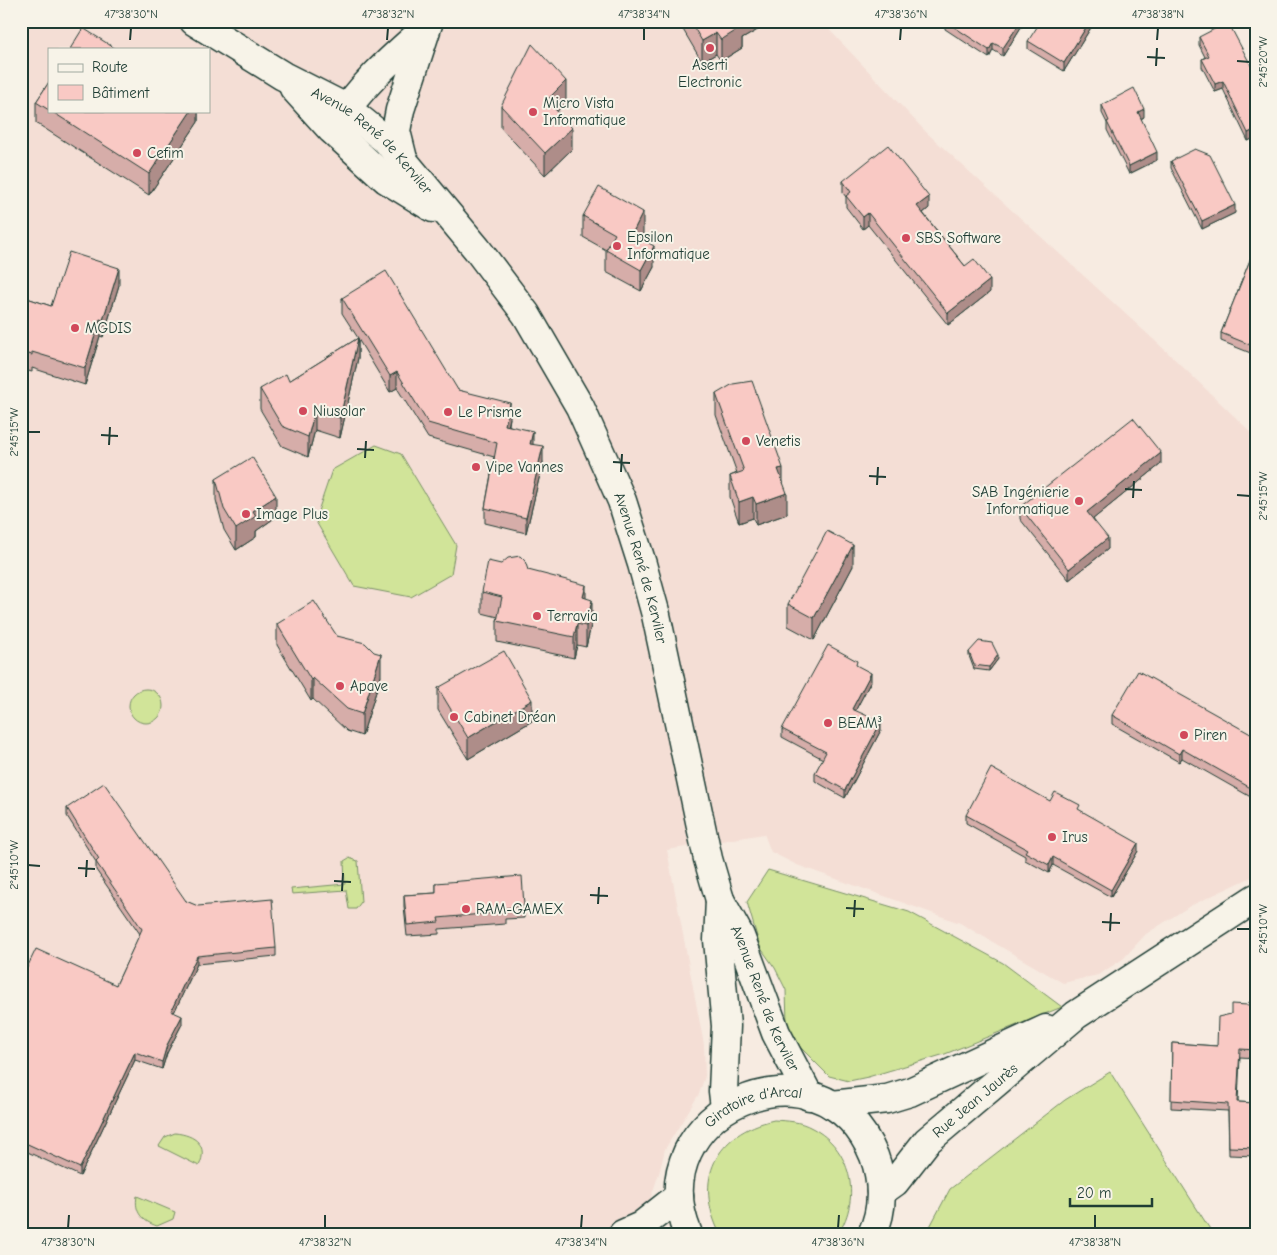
<svg xmlns="http://www.w3.org/2000/svg" width="1277" height="1255" font-family="'Comic Neue',sans-serif">
  <style>
    .built { fill: #f4ded5; fill-rule: evenodd }
    .grass { fill: #d1e499; stroke: #789066 }
    .lines { fill: none; stroke-linecap: round; stroke-linejoin: round }
    .minor-casing { stroke: #1f3d34; stroke-width: 31 }
    .major-casing { stroke: #1f3d34; stroke-width: 31 }
    .minor { stroke: #f7f3e8; stroke-width: 28 }
    .major { stroke: #f7f3e8; stroke-width: 28 }
    .wall { fill: #d6ada9; stroke: #1f3d34 }
    .shaded-wall { fill: #ae8d89; stroke: #1f3d34 }
    .building { fill: #f9c9c4; stroke: #1f3d34 }
    .ticks { fill: none; stroke: #1f3d34; stroke-width: 2 }
    .poi-dot { fill: #d1495b; stroke: #f7f3e8; stroke-width: 2 }
    .labels { text-anchor: middle; dominant-baseline: central; stroke-width: 4; stroke-linejoin: round; paint-order: stroke }
    .poi-label { font-size: 15px; fill: #1f3d34; stroke: #f7f3e8; text-anchor: start }
    .street-label { font-size: 15px; fill: #1f3d34; stroke: #f7f3e8 }
    .neatline { fill: none; stroke: #1f3d34; stroke-width: 2 }
    .ticks-label { font-size: 12px; text-anchor: middle; fill: #1f3d34 }
  </style>
  <rect width="100%" height="100%" fill="#f7ebe1"/>
  <filter id="ink" filterUnits="userSpaceOnUse"><feTurbulence type="fractalNoise" baseFrequency=".02" numOctaves="2"/><feDisplacementMap in="SourceGraphic" scale="10" xChannelSelector="R" yChannelSelector="G"/><feConvolveMatrix kernelMatrix="1 2 1 2 8 2 1 2 1" color-interpolation-filters="sRGB"/></filter>
  <g filter="url(#ink)">
    <path class="built" d="M 21,21 L 821,21 L 926,132 L 1165,350 L 1256,437 L 1256,875 L 1190,906 L 1146,934 L 1123,959 L 1098,975 L 1063,983 L 960,923 L 797,865 L 771,852 L 764,834 L 667,850 L 704,1045 L 705,1076 L 699,1094 L 665,1149 L 660,1170 L 650,1200 L 659,1234 L 21,1234 ZM 49,49 L 209,49 L 209,111 L 49,111 Z"/>
    <path class="grass" d="M 376,445 L 401,454 L 456,545 L 451,574 L 411,597 L 354,586 L 315,520 L 332,470 Z
      M129 706a17 17 0 1 1 34 0a17 17 0 1 1-34 0Z
      M 349,858 L 358,861 L 361,902 L 356,909 L 349,909 L 346,890 L 292,894 L 291,889 L 345,884 L 344,861 Z
      M 768,870 L 909,912 L 1003,963 L 1062,1007 L 945,1054 L 868,1077 L 849,1081 L 829,1076 L 798,1045 L 787,1023 L 786,990 L 775,968 L 760,947 L 747,902 Z
      M 1110,1072 L 1213,1234 L 926,1234 L 950,1189 L 1065,1100 Z
      M 774,1120 C 787,1121 800,1121 812,1128 C 851,1148 862,1197 838,1234 L 720,1234 C 693,1180 715,1133 774,1120 Z
      M 175,1133 C 195,1135 209,1145 199,1166 L 159,1146 L 165,1137 Z
      M 137,1196 L 175,1212 L 173,1219 L 157,1226 C 142,1221 134,1212 137,1196 Z"/>
    <g class="lines">
      <defs>
        <path id="minor" d="M 334,127 C 357,89 392,58 425,29
          M 403,159 L 396,131 L 400,110 L 429,21"/>
        <g id="major">
          <path id="s1" d="M 194,21 L 283,76 L 346,108 L 387,141 L 477,249 L 526,314 L 580,407 L 622,501 L 642,564 L 656,615 L 708,859 L 720,900 L 740,936 L 776,1033 L 809,1096"/>
          <path d="M 294,88 L 332,130 L 386,179 L 433,208"/>
          <path d="M 720,900 L 718,940 L 726,1026 L 723,1091 L 725,1108"/>
          <path d="M 832,1105 L 887,1099 L 910,1092 L 1046,1029"/>
          <path id="s2" d="M 881,1192 L 895,1182 L 927,1141 L 1076,1015 L 1256,898"/>
          <path d="M 623,1234 L 641,1226 L 679,1196"/>
          <path id="s3" d="M 688,1234 C 636,1111 821,1028 874,1156 C 883,1180 884,1210 872,1234"/>
        </g>
      </defs>
      <use href="#minor" class="minor-casing"/>
      <use href="#major" class="major-casing"/>
      <use href="#minor" class="minor"/>
      <use href="#major" class="major"/>
    </g>
    <path class="wall" d="M 678,21 L 773,21 L 742,39 L 742,48 L 721,61 L 716,54 L 702,62 Z
      M 945,21 L 1023,21 L 1023,24 L 1003,56 L 993,50 L 989,58 L 945,29 Z
      M 1095,21 L 1064,71 L 1028,49 L 1028,41 Z
      M 1199,37 L 1256,75 L 1256,137 L 1248,141 L 1223,89 L 1215,92 L 1202,67 L 1202,59 L 1205,57 L 1199,45 Z
      M 49,82 L 49,111 L 198,111 L 198,122 L 149,195 L 36,123 L 36,102 Z
      M 566,103 L 557,111 L 572,149 L 545,175 L 501,128 L 501,106 Z
      M 1102,105 L 1144,117 L 1141,119 L 1157,160 L 1129,174 L 1107,130 L 1107,123 L 1102,113 Z
      M 1171,161 L 1235,213 L 1202,229 L 1171,168 Z
      M 843,181 L 929,208 L 923,213 L 965,266 L 990,292 L 948,325 L 868,225 L 863,229 L 846,207 L 846,197 L 843,193 Z
      M 583,216 L 643,234 L 640,238 L 654,267 L 641,291 L 606,272 L 606,250 L 583,237 Z
      M 1256,245 L 1256,347 L 1253,354 L 1221,341 L 1221,333 Z
      M 119,285 L 103,337 L 100,336 L 85,385 L 32,368 L 32,372 L 21,369 L 21,296 L 51,306 Z
      M 342,298 L 458,390 L 510,418 L 509,425 L 533,444 L 543,462 L 526,533 L 485,523 L 485,508 L 494,457 L 428,438 L 397,388 L 390,392 L 358,339 L 358,358 L 340,438 L 315,430 L 308,457 L 282,446 L 260,409 L 260,389 L 289,381 L 358,338 L 342,313 Z
      M 716,394 L 783,482 L 787,514 L 756,525 L 753,518 L 739,523 L 730,497 L 730,476 L 737,473 L 716,415 Z
      M 1161,464 L 1093,519 L 1108,549 L 1069,580 L 1020,519 L 1020,507 Z
      M 216,479 L 276,517 L 256,531 L 256,537 L 236,550 L 224,530 L 216,500 Z
      M 853,566 L 814,640 L 788,626 L 788,604 Z
      M 528,570 L 586,598 L 592,621 L 586,647 L 577,645 L 574,658 L 497,642 L 497,621 L 498,617 L 482,613 L 482,592 Z
      M 277,624 L 337,636 L 381,676 L 362,736 L 347,731 L 313,699 L 311,701 L 277,645 Z
      M 969,652 L 998,659 L 989,671 L 974,669 L 969,656 Z
      M 857,666 L 871,681 L 855,711 L 881,730 L 845,798 L 815,781 L 815,773 L 823,759 L 782,737 L 782,729 Z
      M 438,688 L 532,721 L 468,759 L 438,710 Z
      M 1112,715 L 1256,737 L 1256,800 L 1182,758 L 1179,762 L 1112,724 Z
      M 1050,801 L 1080,811 L 1138,851 L 1111,897 L 1053,865 L 1049,873 L 1025,860 L 1025,856 L 966,823 L 966,815 Z
      M 67,808 L 186,901 L 276,948 L 276,956 L 197,964 L 174,1012 L 182,1024 L 167,1053 L 162,1069 L 135,1060 L 80,1176 L 21,1149 L 21,980 L 116,985 L 140,934 L 96,870 L 96,862 L 67,816 Z
      M 436,883 L 524,906 L 524,918 L 505,919 L 505,924 L 439,929 L 439,934 L 407,936 L 404,907 L 404,895 L 436,893 Z
      M 1256,1002 L 1256,1058 L 1240,1057 L 1238,1102 L 1256,1103 L 1256,1156 L 1229,1155 L 1228,1111 L 1171,1108 L 1172,1043 L 1217,1046 L 1231,1014 Z"/>
    <path class="shaded-wall" d="M 738,21 L 773,21 L 742,39 L 742,48 L 721,61 L 721,40 Z
      M 1021,21 L 1023,21 L 1023,24 L 1003,56 L 1003,48 Z
      M 1090,21 L 1095,21 L 1064,71 L 1064,63 Z
      M 716,33 L 716,54 L 702,62 L 702,41 Z
      M 993,43 L 993,50 L 989,58 L 989,50 Z
      M 566,81 L 566,103 L 547,121 L 547,100 Z
      M 1223,81 L 1223,89 L 1215,92 L 1215,84 Z
      M 1144,109 L 1144,117 L 1138,120 L 1138,112 Z
      M 191,111 L 198,111 L 198,122 L 149,195 L 149,174 Z
      M 572,128 L 572,149 L 545,175 L 545,153 Z
      M 1256,129 L 1256,137 L 1248,141 L 1248,133 Z
      M 1157,152 L 1157,160 L 1129,174 L 1129,166 Z
      M 929,197 L 929,208 L 917,218 L 917,206 Z
      M 1235,205 L 1235,213 L 1202,229 L 1202,221 Z
      M 643,212 L 643,234 L 632,255 L 632,234 Z
      M 868,213 L 868,225 L 863,229 L 863,217 Z
      M 654,246 L 654,267 L 641,291 L 641,270 Z
      M 119,268 L 119,285 L 103,337 L 103,320 Z
      M 990,280 L 990,292 L 948,325 L 948,313 Z
      M 100,319 L 100,336 L 85,385 L 85,368 Z
      M 358,338 L 358,358 L 340,438 L 340,418 Z
      M 1256,339 L 1256,347 L 1253,354 L 1253,346 Z
      M 397,372 L 397,388 L 390,392 L 390,376 Z
      M 510,403 L 510,418 L 505,440 L 505,425 Z
      M 315,410 L 315,430 L 308,457 L 308,437 Z
      M 533,431 L 533,447 L 530,444 Z
      M 543,446 L 543,462 L 526,533 L 526,518 Z
      M 1161,453 L 1161,464 L 1087,524 L 1087,512 Z
      M 783,468 L 783,489 L 778,469 Z
      M 787,493 L 787,514 L 756,525 L 756,504 Z
      M 276,496 L 276,517 L 256,531 L 256,537 L 236,550 L 236,529 L 253,511 Z
      M 753,497 L 753,518 L 739,523 L 739,502 Z
      M 1108,538 L 1108,549 L 1069,580 L 1069,569 Z
      M 853,545 L 853,566 L 814,640 L 814,618 Z
      M 586,585 L 586,606 L 583,597 Z
      M 592,600 L 592,621 L 586,647 L 586,626 Z
      M 577,624 L 577,645 L 574,658 L 574,637 Z
      M 381,654 L 381,676 L 362,736 L 362,714 Z
      M 998,655 L 998,659 L 989,671 L 989,667 Z
      M 871,673 L 871,681 L 852,717 L 852,709 Z
      M 313,678 L 313,699 L 311,701 L 311,680 Z
      M 532,700 L 532,721 L 468,759 L 468,738 Z
      M 881,722 L 881,730 L 845,798 L 845,790 Z
      M 1182,749 L 1182,758 L 1179,762 L 1179,754 Z
      M 1138,843 L 1138,851 L 1111,897 L 1111,890 Z
      M 1053,857 L 1053,865 L 1049,873 L 1049,865 Z
      M 197,956 L 197,964 L 171,1019 L 171,1011 Z
      M 182,1016 L 182,1024 L 167,1053 L 162,1069 L 162,1062 L 167,1045 Z
      M 135,1052 L 135,1060 L 80,1176 L 80,1168 Z"/>
    <path class="building" d="M 690,21 L 738,21 L 742,27 L 721,40 L 716,33 L 702,41 Z
      M 945,21 L 1021,21 L 1003,48 L 993,43 L 989,50 Z
      M 1041,21 L 1090,21 L 1064,63 L 1028,41 Z
      M 1228,22 L 1256,75 L 1256,129 L 1248,133 L 1223,81 L 1215,84 L 1202,59 L 1209,56 L 1199,37 Z
      M 83,28 L 116,49 L 70,49 Z
      M 532,44 L 566,81 L 547,100 L 572,128 L 545,153 L 501,106 Z
      M 49,82 L 49,110 L 36,102 Z
      M 1134,88 L 1144,109 L 1138,112 L 1157,152 L 1129,166 L 1107,122 L 1109,121 L 1102,105 Z
      M 51,111 L 191,111 L 149,174 Z
      M 888,145 L 929,197 L 917,206 L 965,266 L 974,259 L 990,280 L 948,313 L 868,213 L 863,217 L 846,196 L 851,192 L 843,181 Z
      M 1195,149 L 1210,155 L 1235,205 L 1202,221 L 1171,161 Z
      M 599,187 L 643,212 L 632,234 L 654,246 L 641,270 L 606,250 L 615,234 L 583,216 Z
      M 1256,245 L 1256,339 L 1253,346 L 1221,333 Z
      M 69,252 L 119,268 L 103,320 L 100,319 L 85,368 L 32,352 L 32,355 L 21,352 L 21,296 L 51,306 Z
      M 386,271 L 458,390 L 510,403 L 505,425 L 533,431 L 530,444 L 543,446 L 526,518 L 485,508 L 497,443 L 428,423 L 397,372 L 390,376 L 342,298 Z
      M 358,338 L 340,418 L 315,410 L 308,437 L 282,426 L 260,389 L 286,374 L 289,381 Z
      M 752,381 L 783,468 L 778,469 L 787,493 L 756,504 L 753,497 L 739,502 L 730,476 L 744,471 L 716,394 L 733,384 Z
      M 1133,418 L 1161,453 L 1087,512 L 1108,538 L 1069,569 L 1020,507 Z
      M 252,457 L 276,496 L 253,511 L 256,516 L 236,529 L 224,509 L 216,479 Z
      M 827,531 L 853,545 L 814,618 L 788,604 Z
      M 520,556 L 525,561 L 528,570 L 586,585 L 583,597 L 592,600 L 586,626 L 577,624 L 574,637 L 497,621 L 502,597 L 482,592 L 488,561 L 501,564 L 508,558 Z
      M 314,601 L 337,636 L 365,643 L 374,652 L 381,654 L 362,714 L 347,709 L 313,678 L 311,680 L 277,624 Z
      M 979,641 L 992,643 L 998,655 L 989,667 L 974,665 L 969,652 Z
      M 828,645 L 857,661 L 856,665 L 871,673 L 852,709 L 881,722 L 845,790 L 815,773 L 826,752 L 782,729 Z
      M 504,651 L 532,700 L 468,738 L 438,688 Z
      M 1138,671 L 1256,737 L 1256,791 L 1182,749 L 1179,754 L 1112,715 Z
      M 991,768 L 1050,801 L 1055,792 L 1080,805 L 1078,809 L 1138,843 L 1111,890 L 1053,857 L 1049,865 L 1025,852 L 1027,849 L 966,815 Z
      M 104,783 L 186,901 L 198,906 L 272,899 L 276,948 L 197,956 L 171,1011 L 182,1016 L 167,1045 L 162,1062 L 135,1052 L 80,1168 L 21,1141 L 21,980 L 36,949 L 116,985 L 142,929 L 96,862 L 99,859 L 67,808 Z
      M 522,876 L 524,906 L 505,908 L 505,912 L 438,918 L 439,922 L 407,925 L 404,895 L 436,893 L 436,883 Z
      M 1249,1002 L 1256,1002 L 1256,1050 L 1240,1049 L 1237,1102 L 1256,1103 L 1256,1148 L 1229,1147 L 1228,1104 L 1171,1100 L 1172,1043 L 1217,1046 L 1218,1017 L 1231,1014 L 1231,1004 L 1248,1005 Z"/>
  </g>
  <path class="ticks" d="M 130,40 L 131,28M 387,40 L 388,28M 644,40 L 644,28M 900,40 L 901,28M 1157,40 L 1158,28M 1147,57 L 1165,58M 1237,61 L 1250,62M 1156,66 L 1157,48M 28,432 L 40,432M 101,435 L 118,436M 109,445 L 110,427M 357,449 L 374,450M 365,458 L 366,441M 613,462 L 630,463M 621,472 L 622,454M 869,476 L 886,477M 877,485 L 878,467M 1125,489 L 1142,490M 1237,495 L 1250,496M 1133,498 L 1134,481M 28,865 L 40,866M 78,868 L 95,869M 86,877 L 87,860M 334,881 L 351,882M 342,891 L 343,873M 590,895 L 608,896M 598,904 L 599,887M 846,908 L 864,909M 854,917 L 855,900M 1102,922 L 1120,923M 1237,929 L 1250,929M 1110,931 L 1111,913M 68,1228 L 69,1215M 325,1228 L 325,1215M 581,1228 L 582,1215M 838,1228 L 839,1215M 1095,1228 L 1095,1215"/>
  <g class="poi-dot">
    <circle cx="710" cy="48" r="5"/>
    <circle cx="533" cy="112" r="5"/>
    <circle cx="137" cy="153" r="5"/>
    <circle cx="906" cy="238" r="5"/>
    <circle cx="617" cy="246" r="5"/>
    <circle cx="75" cy="328" r="5"/>
    <circle cx="303" cy="411" r="5"/>
    <circle cx="448" cy="412" r="5"/>
    <circle cx="746" cy="441" r="5"/>
    <circle cx="476" cy="467" r="5"/>
    <circle cx="1079" cy="501" r="5"/>
    <circle cx="246" cy="514" r="5"/>
    <circle cx="537" cy="616" r="5"/>
    <circle cx="340" cy="686" r="5"/>
    <circle cx="454" cy="717" r="5"/>
    <circle cx="828" cy="723" r="5"/>
    <circle cx="1184" cy="735" r="5"/>
    <circle cx="1052" cy="837" r="5"/>
    <circle cx="466" cy="909" r="5"/>
  </g>
  <g class="labels">
    <g class="poi-label">
      <text x="710" y="65" text-anchor="middle">Aserti<tspan x="710" dy="17">Electronic</tspan></text>
      <text x="543" y="103">Micro Vista<tspan x="543" dy="17">Informatique</tspan></text>
      <text x="147" y="153">Cefim</text>
      <text x="627" y="237">Epsilon<tspan x="627" dy="17">Informatique</tspan></text>
      <text x="916" y="238">SBS Software</text>
      <text x="85" y="328">MGDIS</text>
      <text x="313" y="411">Niusolar</text>
      <text x="458" y="412">Le Prisme</text>
      <text x="756" y="441">Venetis</text>
      <text x="486" y="467">Vipe Vannes</text>
      <text x="1069" y="492" text-anchor="end">SAB Ingénierie<tspan x="1069" dy="17">Informatique</tspan></text>
      <text x="256" y="514">Image Plus</text>
      <text x="547" y="616">Terravia</text>
      <text x="350" y="686">Apave</text>
      <text x="464" y="717">Cabinet Dréan</text>
      <text x="838" y="723">BEAM³</text>
      <text x="1194" y="735">Piren</text>
      <text x="1062" y="837">Irus</text>
      <text x="476" y="909">RAM-GAMEX</text>
    </g>
    <g class="street-label">
      <text stroke="none"><textPath href="#s1" startOffset="216">Avenue René de Kerviler</textPath></text>
      <text stroke="none"><textPath href="#s1" startOffset="730">Avenue René de Kerviler</textPath></text>
      <text stroke="none"><textPath href="#s1" startOffset="1180">Avenue René de Kerviler</textPath></text>
      <text stroke="none"><textPath href="#s2" startOffset="132">Rue Jean Jaurès</textPath></text>
      <text stroke="none"><textPath href="#s3" startOffset="170">Giratoire d'Arcal</textPath></text>
    </g>
  </g>
  <rect width="1277" height="1255" fill="none" stroke="#f7f3e8" stroke-width="55"/>
  <rect x="48" y="48" width="162" height="65" fill="#f7f3e8" stroke="#a1aaa0"/>
  <rect x="58" y="64" width="25" height="8" fill="#f7f3e8" stroke="#a1aaa0"/>
  <text x="92" y="72" font-size="15" fill="#1f3d34">Route</text>
  <rect x="58" y="85" width="25" height="15" fill="#f9c9c4" stroke="#a1aaa0"/>
  <text x="92" y="98" font-size="15" fill="#1f3d34">Bâtiment</text>
  <path d="M1070 1198v8h82v-8" fill="none" stroke="#1f3d34" stroke-width="2.5"/>
  <text x="1077" y="1198" font-size="15" fill="#1f3d34" stroke="#f7f3e8" stroke-width="4" paint-order="stroke">20 m</text>
  <rect x="28" y="28" width="1222" height="1200" class="neatline"/>
  <g class="ticks-label">
    <text x="131" y="18">47°38'30"N</text>
    <text x="388" y="18">47°38'32"N</text>
    <text x="644" y="18">47°38'34"N</text>
    <text x="901" y="18">47°38'36"N</text>
    <text x="1158" y="18">47°38'38"N</text>
    <text transform="translate(1263 62) rotate(-90)" y="4">2°45'20"W</text>
    <text transform="translate(14 432) rotate(-90)" y="4">2°45'15"W</text>
    <text transform="translate(1263 496) rotate(-90)" y="4">2°45'15"W</text>
    <text transform="translate(14 865) rotate(-90)" y="4">2°45'10"W</text>
    <text transform="translate(1263 929) rotate(-90)" y="4">2°45'10"W</text>
    <text x="68" y="1246">47°38'30"N</text>
    <text x="325" y="1246">47°38'32"N</text>
    <text x="581" y="1246">47°38'34"N</text>
    <text x="838" y="1246">47°38'36"N</text>
    <text x="1095" y="1246">47°38'38"N</text>
  </g>
</svg>
